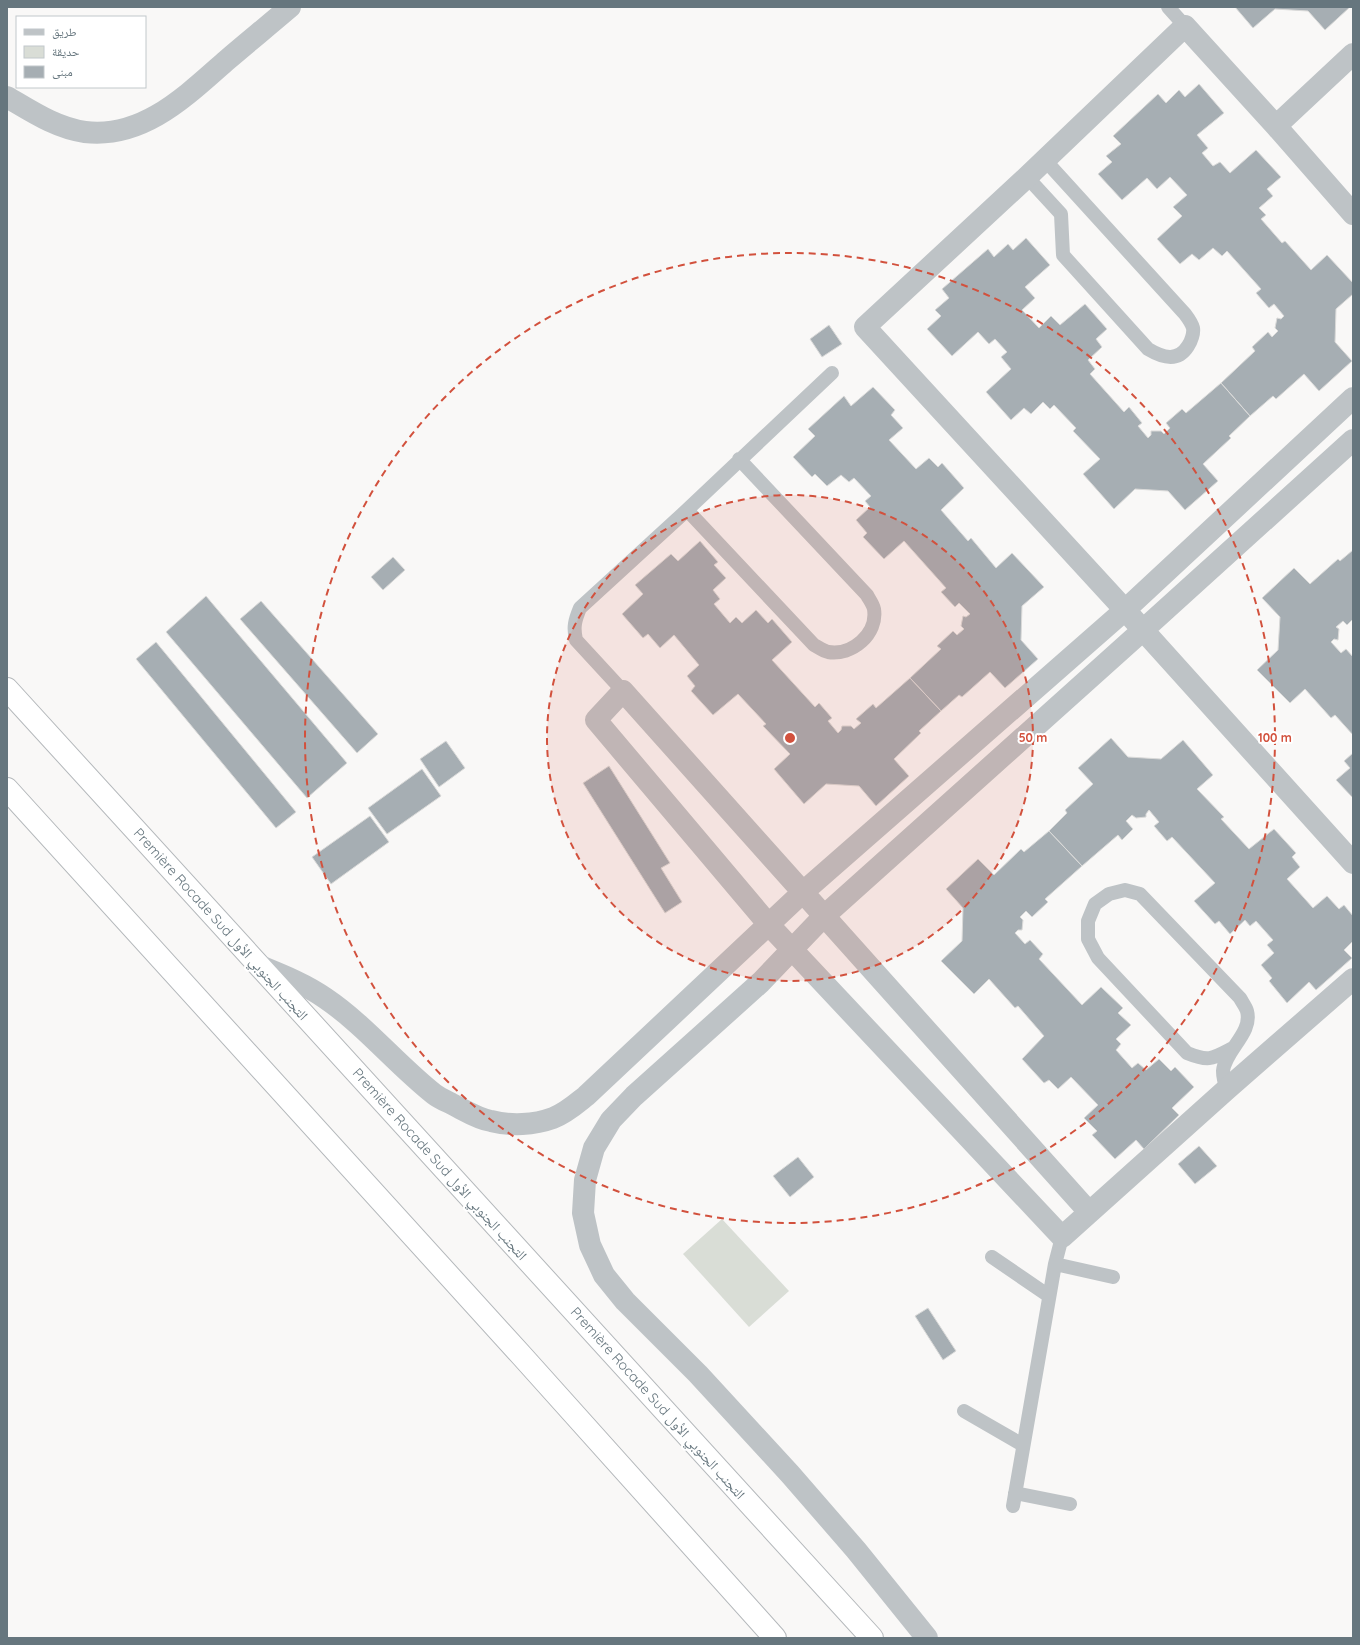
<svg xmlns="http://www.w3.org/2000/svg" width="1360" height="1645" font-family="Quicksand,'Noto Naskh Arabic',sans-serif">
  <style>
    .green { fill: #d9ddd6 }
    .building { fill: #a6aeb3; stroke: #dadad9 }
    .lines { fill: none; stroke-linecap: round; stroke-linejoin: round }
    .motorway-casing { stroke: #b4b8bb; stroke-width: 24 }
    .service { stroke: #bec3c6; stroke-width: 14 }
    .minor { stroke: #bec3c6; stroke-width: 22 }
    .motorway { stroke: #fff; stroke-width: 22 }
    .ring { fill: none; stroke: #d2513d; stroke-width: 2; stroke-dasharray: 7 5 }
    .labels { text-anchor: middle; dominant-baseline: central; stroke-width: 4; stroke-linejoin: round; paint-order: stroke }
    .street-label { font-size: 14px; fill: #66767e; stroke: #fff }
    .centre { fill: #d2513d; stroke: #fff; stroke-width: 2 }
    .ring-label { font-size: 12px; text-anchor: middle; font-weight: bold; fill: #d2513d; stroke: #fff; stroke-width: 4; stroke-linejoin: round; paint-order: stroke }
  </style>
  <rect width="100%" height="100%" fill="#f9f8f7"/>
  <path class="green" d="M 722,1219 L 789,1291 L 749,1327 L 683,1254 Z"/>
  <path class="building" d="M 1235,7 L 1350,7 L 1325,30 L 1308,11 L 1275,9 L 1253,28 Z
    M 1199,84 L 1224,113 L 1197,135 L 1208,148 L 1202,153 L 1213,166 L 1220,162 L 1230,173 L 1256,150 L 1281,177 L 1267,189 L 1273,196 L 1259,208 L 1266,215 L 1261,219 L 1282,243 L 1285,241 L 1311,270 L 1327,255 L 1353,283 L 1353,294 L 1336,309 L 1335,342 L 1352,361 L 1319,391 L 1304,374 L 1276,399 L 1273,396 L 1250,416 L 1221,383 L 1255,351 L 1252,347 L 1268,332 L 1272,337 L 1278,331 L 1275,328 L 1277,318 L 1281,319 L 1284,316 L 1274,304 L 1269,308 L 1256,293 L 1261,289 L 1227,251 L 1222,256 L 1213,248 L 1199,260 L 1192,254 L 1180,264 L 1157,239 L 1182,216 L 1173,207 L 1187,195 L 1170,177 L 1157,189 L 1147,178 L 1122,200 L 1098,174 L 1112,162 L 1106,156 L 1121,144 L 1113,136 L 1158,94 L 1166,103 L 1179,90 L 1185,97 Z
    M 1026,238 L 1050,265 L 1025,287 L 1035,298 L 1022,310 L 1039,328 L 1051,316 L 1060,325 L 1085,304 L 1107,329 L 1096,339 L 1102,347 L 1088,360 L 1095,369 L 1090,374 L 1124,412 L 1129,407 L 1142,423 L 1138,426 L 1148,438 L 1151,435 L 1151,431 L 1161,431 L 1164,434 L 1170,428 L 1166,423 L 1182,409 L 1186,413 L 1221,383 L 1250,416 L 1229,436 L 1231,438 L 1203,464 L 1218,481 L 1185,510 L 1168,491 L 1135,489 L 1114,509 L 1083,474 L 1100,459 L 1073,431 L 1076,428 L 1054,405 L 1050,409 L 1043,402 L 1031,414 L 1024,408 L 1011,420 L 986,392 L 1011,369 L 1001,357 L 1007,352 L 995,339 L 989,344 L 978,332 L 952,356 L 927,329 L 941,316 L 935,310 L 949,298 L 942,289 L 988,249 L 994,257 L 1008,244 L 1013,250 Z
    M 829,325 L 842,344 L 822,357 L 810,339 Z
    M 873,387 L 895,410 L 891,415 L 903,428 L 889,440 L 916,469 L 929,458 L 938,467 L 942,463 L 964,488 L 941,510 L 968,541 L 971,538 L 996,568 L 1012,553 L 1044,587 L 1022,606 L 1021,640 L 1038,659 L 1005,688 L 990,672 L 962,697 L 959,695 L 941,711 L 910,678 L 941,649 L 937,646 L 953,631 L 957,635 L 964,629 L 961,626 L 963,616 L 966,617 L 970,614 L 959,603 L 955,607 L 941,592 L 946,588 L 904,541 L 884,559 L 863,537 L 867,533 L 856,520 L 870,507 L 865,501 L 871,496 L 854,478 L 849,482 L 841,475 L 827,486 L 815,474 L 812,477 L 793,457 L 815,436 L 808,429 L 844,396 L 851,406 Z
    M 700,541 L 718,562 L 714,565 L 726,578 L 713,590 L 720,599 L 714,604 L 730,623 L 736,617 L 742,623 L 756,610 L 768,623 L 772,619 L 792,642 L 772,660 L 815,707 L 819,703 L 832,718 L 828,721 L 838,733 L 841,730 L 842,726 L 851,726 L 854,729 L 861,723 L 856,719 L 873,704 L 876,708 L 910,678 L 941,711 L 919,731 L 921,733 L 894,759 L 909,776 L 876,806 L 859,786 L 826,784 L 804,804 L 774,769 L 790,754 L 763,726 L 766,724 L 738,694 L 713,715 L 691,691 L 695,686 L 687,676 L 699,665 L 674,635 L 660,648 L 648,634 L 643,638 L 622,614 L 643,594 L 635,585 L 671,554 L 678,561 Z
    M 1353,550 L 1353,619 L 1347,625 L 1343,621 L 1336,627 L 1339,629 L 1338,640 L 1334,639 L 1331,642 L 1341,653 L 1346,649 L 1353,657 L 1353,735 L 1335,715 L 1331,718 L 1305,689 L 1290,703 L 1257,670 L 1278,650 L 1280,617 L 1262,598 L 1294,568 L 1310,584 L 1338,559 L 1340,561 Z
    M 393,557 L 405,570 L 383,590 L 371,577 Z
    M 206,596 L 347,763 L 307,798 L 166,632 Z
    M 261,601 L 378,734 L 357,753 L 240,619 Z
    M 156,642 L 296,812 L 276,828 L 136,659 Z
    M 1111,738 L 1128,757 L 1161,759 L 1183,740 L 1213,775 L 1197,789 L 1224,817 L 1221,819 L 1249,849 L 1274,829 L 1296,853 L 1292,857 L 1300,867 L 1287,879 L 1313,908 L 1327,896 L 1339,909 L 1344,905 L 1353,916 L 1353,941 L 1344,950 L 1352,958 L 1316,990 L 1309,982 L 1287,1003 L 1269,981 L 1272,978 L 1261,965 L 1274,953 L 1267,945 L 1273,940 L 1256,921 L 1250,926 L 1245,920 L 1230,934 L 1219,921 L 1215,924 L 1194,901 L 1215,883 L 1172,837 L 1167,841 L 1154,826 L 1159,822 L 1149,810 L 1146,814 L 1146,817 L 1136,818 L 1132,815 L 1126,821 L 1133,829 L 1122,840 L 1118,835 L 1082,866 L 1049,831 L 1067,813 L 1065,810 L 1093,784 L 1078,768 Z
    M 446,741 L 465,768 L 439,787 L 420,759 Z
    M 1353,753 L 1353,798 L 1336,780 L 1350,768 L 1344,761 Z
    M 609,766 L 670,863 L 661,868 L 682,902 L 665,913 L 583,783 Z
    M 422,769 L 441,796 L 387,834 L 368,808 Z
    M 370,816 L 389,842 L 331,884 L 312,857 Z
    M 1049,831 L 1082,866 L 1045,899 L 1048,902 L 1032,917 L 1026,911 L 1020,917 L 1023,920 L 1022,930 L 1018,930 L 1015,933 L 1025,944 L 1030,940 L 1043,954 L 1039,959 L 1082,1005 L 1101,987 L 1123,1008 L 1118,1013 L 1131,1025 L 1116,1039 L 1121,1044 L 1116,1050 L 1132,1068 L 1138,1063 L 1146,1070 L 1159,1059 L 1171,1071 L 1175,1067 L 1194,1087 L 1172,1108 L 1179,1115 L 1144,1149 L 1136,1140 L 1115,1159 L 1092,1135 L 1097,1131 L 1084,1118 L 1098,1105 L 1071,1077 L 1058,1089 L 1049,1080 L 1044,1083 L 1022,1059 L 1044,1036 L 1018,1006 L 1015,1008 L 989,979 L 974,994 L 941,961 L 962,941 L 963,908 L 946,889 L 978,859 L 994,875 L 1021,849 L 1024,852 Z
    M 1199,1146 L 1217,1166 L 1195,1184 L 1178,1164 Z
    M 798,1157 L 814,1177 L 790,1197 L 773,1176 Z
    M 928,1308 L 956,1351 L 943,1360 L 915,1316 Z"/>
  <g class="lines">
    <defs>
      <path id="motorway" d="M 7,689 L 872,1638
        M 7,789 L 522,1356 L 775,1638"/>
    </defs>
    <use href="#motorway" class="motorway-casing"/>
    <path class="service" d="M 1168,7 L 1185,26
      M 1027,177 L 1061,214 L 1063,255 L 1148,349 C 1163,358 1178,362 1188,346 C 1191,342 1194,333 1193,328 C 1192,324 1188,318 1185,314 L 1044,159
      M 687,510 L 814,645 C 818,647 823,651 828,652 C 852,656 878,634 874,609 C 873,604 869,599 867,595 L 739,459
      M 623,691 L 576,640 C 573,627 575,620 580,608 L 687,510 L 832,373
      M 1227,1089 C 1225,1084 1223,1076 1223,1071 C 1225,1050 1253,1033 1247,1011 C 1246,1007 1242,1002 1240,998 L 1140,894 L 1125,890 L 1109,894 L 1095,904 L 1088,921 L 1088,939 L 1098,958 L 1187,1053 C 1209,1062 1212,1059 1233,1048
      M 992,1257 L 1049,1296
      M 1055,1264 L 1113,1277
      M 964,1411 L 1023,1445
      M 1015,1493 L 1070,1504
      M 1013,1506 L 1055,1264 L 1062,1237"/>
    <path class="minor" d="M 7,97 C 31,111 56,128 85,132 C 143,139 186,96 227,60 C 248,42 269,25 290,7
      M 1276,126 L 1353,54
      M 1353,214 L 1276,126 L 1185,26 L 1027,177 L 865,327 L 1125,610 L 1353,863
      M 260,966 C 282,975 305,984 325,998 C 365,1025 396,1064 434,1094 C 439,1098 446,1101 452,1104 C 464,1110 478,1119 491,1121 C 511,1126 534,1125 553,1118 C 566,1113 576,1104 586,1096 L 802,893 L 1125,610 L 1353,398
      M 1089,1212 L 623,691 L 596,720 L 769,925 L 1062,1237 L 1227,1089 L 1353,979
      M 927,1638 L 856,1550 L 790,1474 L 698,1374 L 625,1301 L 604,1275 L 590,1245 L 583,1213 L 585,1180 L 594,1148 L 611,1120 L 634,1096 L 761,982 L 823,917 L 1143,630 L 1353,440"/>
    <use href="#motorway" class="motorway"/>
  </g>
  <circle cx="790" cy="738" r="243" fill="#d2513d" fill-opacity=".12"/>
  <g class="ring">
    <circle cx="790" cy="738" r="243"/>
    <circle cx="790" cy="738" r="485"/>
  </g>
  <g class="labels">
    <g class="street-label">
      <text transform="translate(221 924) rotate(48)">Première Rocade Sud التجنب الجنوبي الأول</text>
      <text transform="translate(440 1164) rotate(48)">Première Rocade Sud التجنب الجنوبي الأول</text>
      <text transform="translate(658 1403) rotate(48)">Première Rocade Sud التجنب الجنوبي الأول</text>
    </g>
  </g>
  <circle cx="790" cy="738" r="6" class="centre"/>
  <g class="ring-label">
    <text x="1033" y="742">50 m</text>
    <text x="1275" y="742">100 m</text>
  </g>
  <rect width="1360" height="1645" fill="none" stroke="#66767e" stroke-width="16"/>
  <rect x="16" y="16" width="130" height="72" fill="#ffffff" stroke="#c2c8cb"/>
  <rect x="24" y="29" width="20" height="6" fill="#bec3c6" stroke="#c2c8cb"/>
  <text x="52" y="36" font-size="12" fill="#66767e">طريق</text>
  <rect x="24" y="46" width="20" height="12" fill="#d9ddd6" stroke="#c2c8cb"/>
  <text x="52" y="56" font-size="12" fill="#66767e">حديقة</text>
  <rect x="24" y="66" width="20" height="12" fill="#a6aeb3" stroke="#c2c8cb"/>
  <text x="52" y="76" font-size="12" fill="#66767e">مبنى</text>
</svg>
